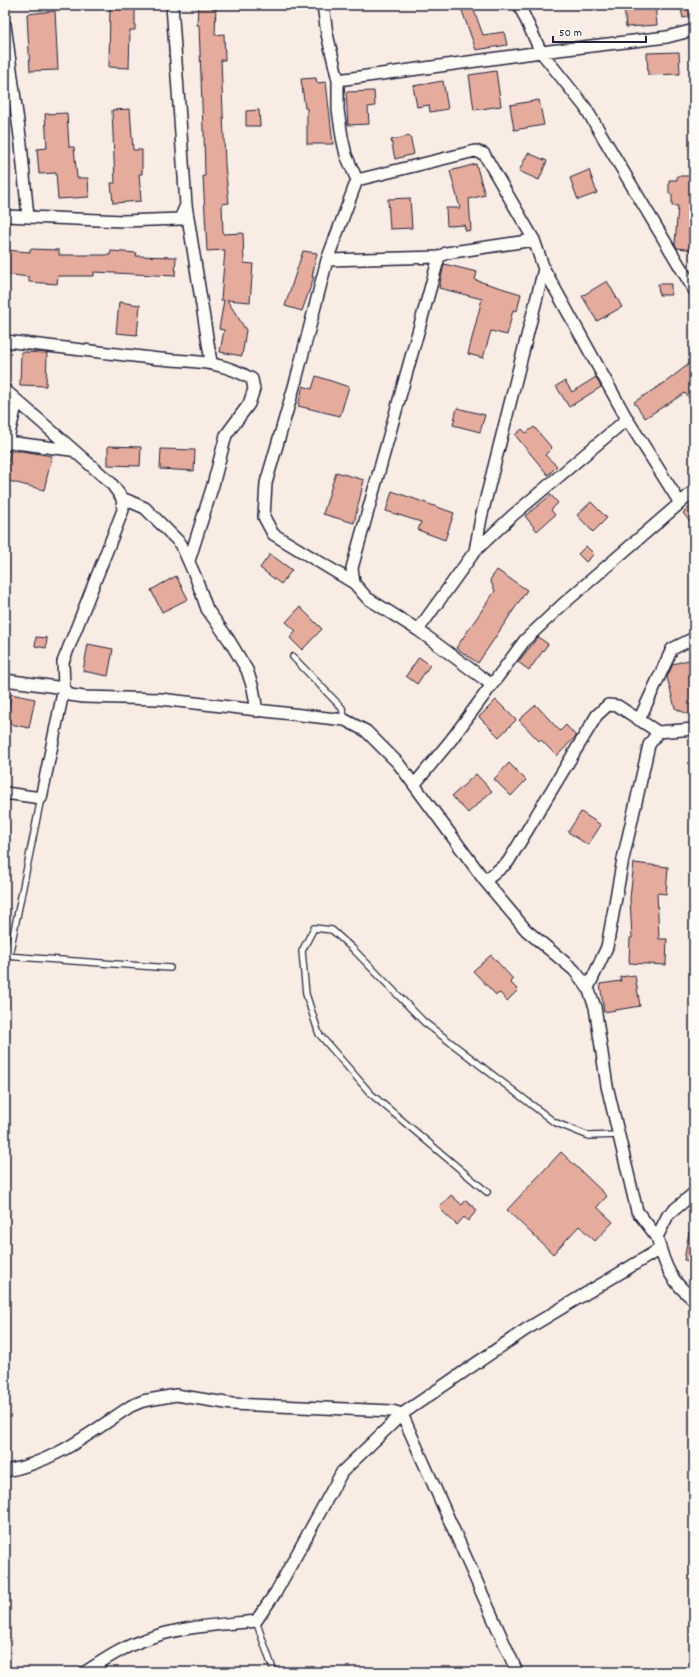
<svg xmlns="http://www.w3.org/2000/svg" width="699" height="1677" font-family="Dekko,sans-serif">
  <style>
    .building { fill: #e5ac9d; stroke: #22223b }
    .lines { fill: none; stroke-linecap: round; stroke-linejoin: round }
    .lane-casing { stroke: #22223b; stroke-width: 8 }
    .street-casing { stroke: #22223b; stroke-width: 14 }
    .lane { stroke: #fdfcf7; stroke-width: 5.5 }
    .street { stroke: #fdfcf7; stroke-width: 11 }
  </style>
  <rect width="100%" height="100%" fill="#f8ece5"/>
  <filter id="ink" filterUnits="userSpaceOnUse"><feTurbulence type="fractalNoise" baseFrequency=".025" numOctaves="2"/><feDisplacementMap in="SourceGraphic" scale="8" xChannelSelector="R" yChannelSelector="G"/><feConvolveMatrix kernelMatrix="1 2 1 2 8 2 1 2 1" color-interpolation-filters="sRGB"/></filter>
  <g filter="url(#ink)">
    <path class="building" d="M 110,5 L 135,5 L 135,30 L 130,30 L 129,68 L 109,67 Z
      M 198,5 L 216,5 L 215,35 L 224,34 L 225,60 L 221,60 L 225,165 L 229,203 L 222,204 L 223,234 L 243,233 L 244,263 L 253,264 L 250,302 L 227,300 L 246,330 L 242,356 L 220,352 L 224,330 L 219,329 L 224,300 L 221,300 L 225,250 L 207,251 L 203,176 L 205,176 L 204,131 L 203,131 L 199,25 L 197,25 Z
      M 460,5 L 472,5 L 483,35 L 504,32 L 507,45 L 476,50 Z
      M 624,5 L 655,5 L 657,25 L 626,27 Z
      M 680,5 L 694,5 L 694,16 L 683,18 Z
      M 55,11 L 58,70 L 30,71 L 27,14 Z
      M 679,52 L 680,74 L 648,75 L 647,53 Z
      M 496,71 L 501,106 L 474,110 L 469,75 Z
      M 316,78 L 317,83 L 326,82 L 333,144 L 307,144 L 307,108 L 305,108 L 301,79 Z
      M 443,81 L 448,109 L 430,112 L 429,105 L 417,107 L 413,86 Z
      M 374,91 L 375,106 L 368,107 L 369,124 L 348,125 L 346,92 Z
      M 539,100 L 544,125 L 514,130 L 510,105 Z
      M 130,109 L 133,150 L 142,150 L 142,174 L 139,174 L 141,201 L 113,203 L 111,183 L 115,183 L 112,110 Z
      M 259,110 L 260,126 L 246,126 L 246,111 Z
      M 67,113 L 69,147 L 74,147 L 77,178 L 88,178 L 89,197 L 58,199 L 56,173 L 39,174 L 37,149 L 47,148 L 45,114 Z
      M 410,136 L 414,154 L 395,159 L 391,140 Z
      M 528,153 L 547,161 L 539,180 L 519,171 Z
      M 476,164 L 485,195 L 469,199 L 471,230 L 466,231 L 464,225 L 447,226 L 446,208 L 460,208 L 450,171 Z
      M 589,170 L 597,193 L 578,200 L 570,178 Z
      M 677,176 L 694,176 L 694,250 L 677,248 L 675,244 L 678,206 L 672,206 L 672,194 L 669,194 L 669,180 L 677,180 Z
      M 410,198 L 412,228 L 390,229 L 388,199 Z
      M 30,249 L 59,250 L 59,255 L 110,255 L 111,251 L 137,253 L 136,256 L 176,257 L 175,276 L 94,272 L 94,276 L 58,276 L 57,284 L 29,282 L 29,277 L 5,274 L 5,250 L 30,252 Z
      M 303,251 L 317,253 L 312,277 L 314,277 L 302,311 L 285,306 Z
      M 444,264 L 477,272 L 475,280 L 521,294 L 517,311 L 513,310 L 507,335 L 491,331 L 483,358 L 468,354 L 482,299 L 439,288 Z
      M 607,281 L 622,307 L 597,321 L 582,296 Z
      M 658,284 L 671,284 L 671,295 L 659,295 Z
      M 119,302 L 140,305 L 137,335 L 116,333 Z
      M 21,352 L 47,353 L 46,386 L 20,385 Z
      M 689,364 L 694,370 L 694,404 L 685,393 L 645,418 L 634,402 L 667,381 Z
      M 316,376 L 349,387 L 340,416 L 298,406 L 303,386 L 312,389 Z
      M 596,377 L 601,387 L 569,407 L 556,386 L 565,381 L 572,392 Z
      M 457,408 L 485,415 L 480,432 L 453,425 Z
      M 534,427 L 552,448 L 545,455 L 557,466 L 548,475 L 515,435 L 522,429 L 526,433 Z
      M 108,446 L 141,447 L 140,466 L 108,465 Z
      M 161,449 L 195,450 L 194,471 L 160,469 Z
      M 10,451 L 22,451 L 52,456 L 44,490 L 5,480 Z
      M 336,472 L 364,480 L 354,523 L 323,514 Z
      M 392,491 L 454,513 L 445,540 L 418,530 L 421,522 L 386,511 Z
      M 551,495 L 558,503 L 551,510 L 555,515 L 537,531 L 525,516 Z
      M 591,502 L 607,518 L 593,532 L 577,515 Z
      M 694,504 L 694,527 L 683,513 Z
      M 586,546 L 594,554 L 586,562 L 578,554 Z
      M 270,554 L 292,570 L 281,584 L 260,568 Z
      M 497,570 L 527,590 L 478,663 L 456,648 L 495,591 L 490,580 Z
      M 176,576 L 188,599 L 162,612 L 151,590 Z
      M 300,607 L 322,629 L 302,650 L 290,638 L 296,631 L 286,622 Z
      M 36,637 L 47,638 L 46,648 L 35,646 Z
      M 538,637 L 548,644 L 529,670 L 518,662 Z
      M 88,644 L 113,649 L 108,676 L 83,671 Z
      M 419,657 L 430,665 L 417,684 L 406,676 Z
      M 692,659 L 694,669 L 694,712 L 687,714 L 675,708 L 667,677 L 673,664 Z
      M 11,694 L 35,699 L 29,728 L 6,723 Z
      M 496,700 L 516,720 L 499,737 L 479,717 Z
      M 536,705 L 560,731 L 566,725 L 576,736 L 557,756 L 541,740 L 539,741 L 519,720 Z
      M 509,763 L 526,780 L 511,796 L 494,779 Z
      M 476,774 L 492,791 L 468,813 L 452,796 Z
      M 581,812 L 601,825 L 588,845 L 568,832 Z
      M 634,863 L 668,867 L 666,894 L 657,893 L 659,939 L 667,939 L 666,965 L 629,963 L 630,938 L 632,938 L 630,898 Z
      M 491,955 L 513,979 L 510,982 L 518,990 L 507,1001 L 500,993 L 496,995 L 473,971 Z
      M 635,975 L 640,1006 L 604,1012 L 600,984 L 621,981 L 620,977 Z
      M 561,1152 L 607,1196 L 597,1207 L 613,1222 L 595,1241 L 579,1226 L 553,1254 L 507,1210 Z
      M 451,1195 L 462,1205 L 466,1200 L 477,1210 L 468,1221 L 464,1217 L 457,1225 L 439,1208 Z
      M 689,1232 L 694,1233 L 694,1262 L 684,1260 Z"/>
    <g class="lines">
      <defs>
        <path id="lane" d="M 293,657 L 342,708 L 345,720
          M 5,956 L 170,968
          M 9,956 L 41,798
          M 487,1192 L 371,1094 L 319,1034 L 306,994 L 302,951 L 314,928 L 332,930 L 353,949 L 424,1022 L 554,1122 L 589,1136 L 619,1135
          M 256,1621 L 274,1672"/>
        <path id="street" d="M 323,5 L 327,34 L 338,80 L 338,110 L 342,137 L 346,155 L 357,180 L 475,151 L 484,154 L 534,240 L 544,269 L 627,419 L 680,503
          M 519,5 L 541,52 L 585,107 L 694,290
          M 5,25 L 21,144 L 28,217
          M 338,80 L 541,52 L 667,37 L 694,30
          M 186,205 L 211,362
          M 5,216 L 123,221 L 180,219 L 186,205 L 172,5
          M 327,260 L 439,257
          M 5,341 C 54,347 103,352 151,358 C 190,363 216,358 252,379 L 254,389 L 249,404 L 226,435 L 213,485 L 189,561
          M 5,390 L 111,483 L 122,498 L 123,510 L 63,662 L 64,688 L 70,695 L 84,697 L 160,699 L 345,720 L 366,731 L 398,763 L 485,881 L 526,930 L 574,970 L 588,988 L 595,1007 L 607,1086 L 637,1211 L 657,1237
          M 5,442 L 7,442 L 17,402
          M 5,446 L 7,442 L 71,450
          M 122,498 L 145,508 L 181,544 L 196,578 L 207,609 L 229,640 L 247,670 L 253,688 L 257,711
          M 475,551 L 512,516 L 627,419
          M 354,583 L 273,534 L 264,517 L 266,483 L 296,380 L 327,260 L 357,180
          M 418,630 L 475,551 L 481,518 L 544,269
          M 5,680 L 64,688 L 41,798 L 5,793
          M 492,685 L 418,630 L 367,598 L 354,583 L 352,568 L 439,257 L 446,253 L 534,240
          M 639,720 L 672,649 L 694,638
          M 414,785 L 451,740 L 525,640 L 562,605 L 694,491
          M 485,881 L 508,862 L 597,715 L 608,705 L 618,706 L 658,732
          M 588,988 L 607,947 L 623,859 L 649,745 L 658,732 L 694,729
          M 694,1193 L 668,1215 L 657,1237 C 665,1267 670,1280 694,1300
          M 5,1471 C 54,1463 91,1432 131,1406 L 143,1401 L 176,1395 L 232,1404 L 392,1411 L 402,1414 L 517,1672
          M 85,1672 C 104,1660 123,1647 144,1640 C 180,1626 219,1625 256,1621 L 276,1592 L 342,1472 L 402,1414 L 525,1330 L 660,1249"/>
      </defs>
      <use href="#lane" class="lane-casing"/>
      <use href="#street" class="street-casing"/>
      <use href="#lane" class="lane"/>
      <use href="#street" class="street"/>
    </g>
  </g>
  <rect width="699" height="1677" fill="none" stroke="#fdfcf7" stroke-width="20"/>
  <rect x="10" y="10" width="679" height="1657" fill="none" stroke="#22223b" stroke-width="1.5" filter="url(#ink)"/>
  <path d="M553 36v6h93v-6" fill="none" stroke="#22223b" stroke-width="2"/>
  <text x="559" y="36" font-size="12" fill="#22223b" stroke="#fdfcf7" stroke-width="3" paint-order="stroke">50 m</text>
</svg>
